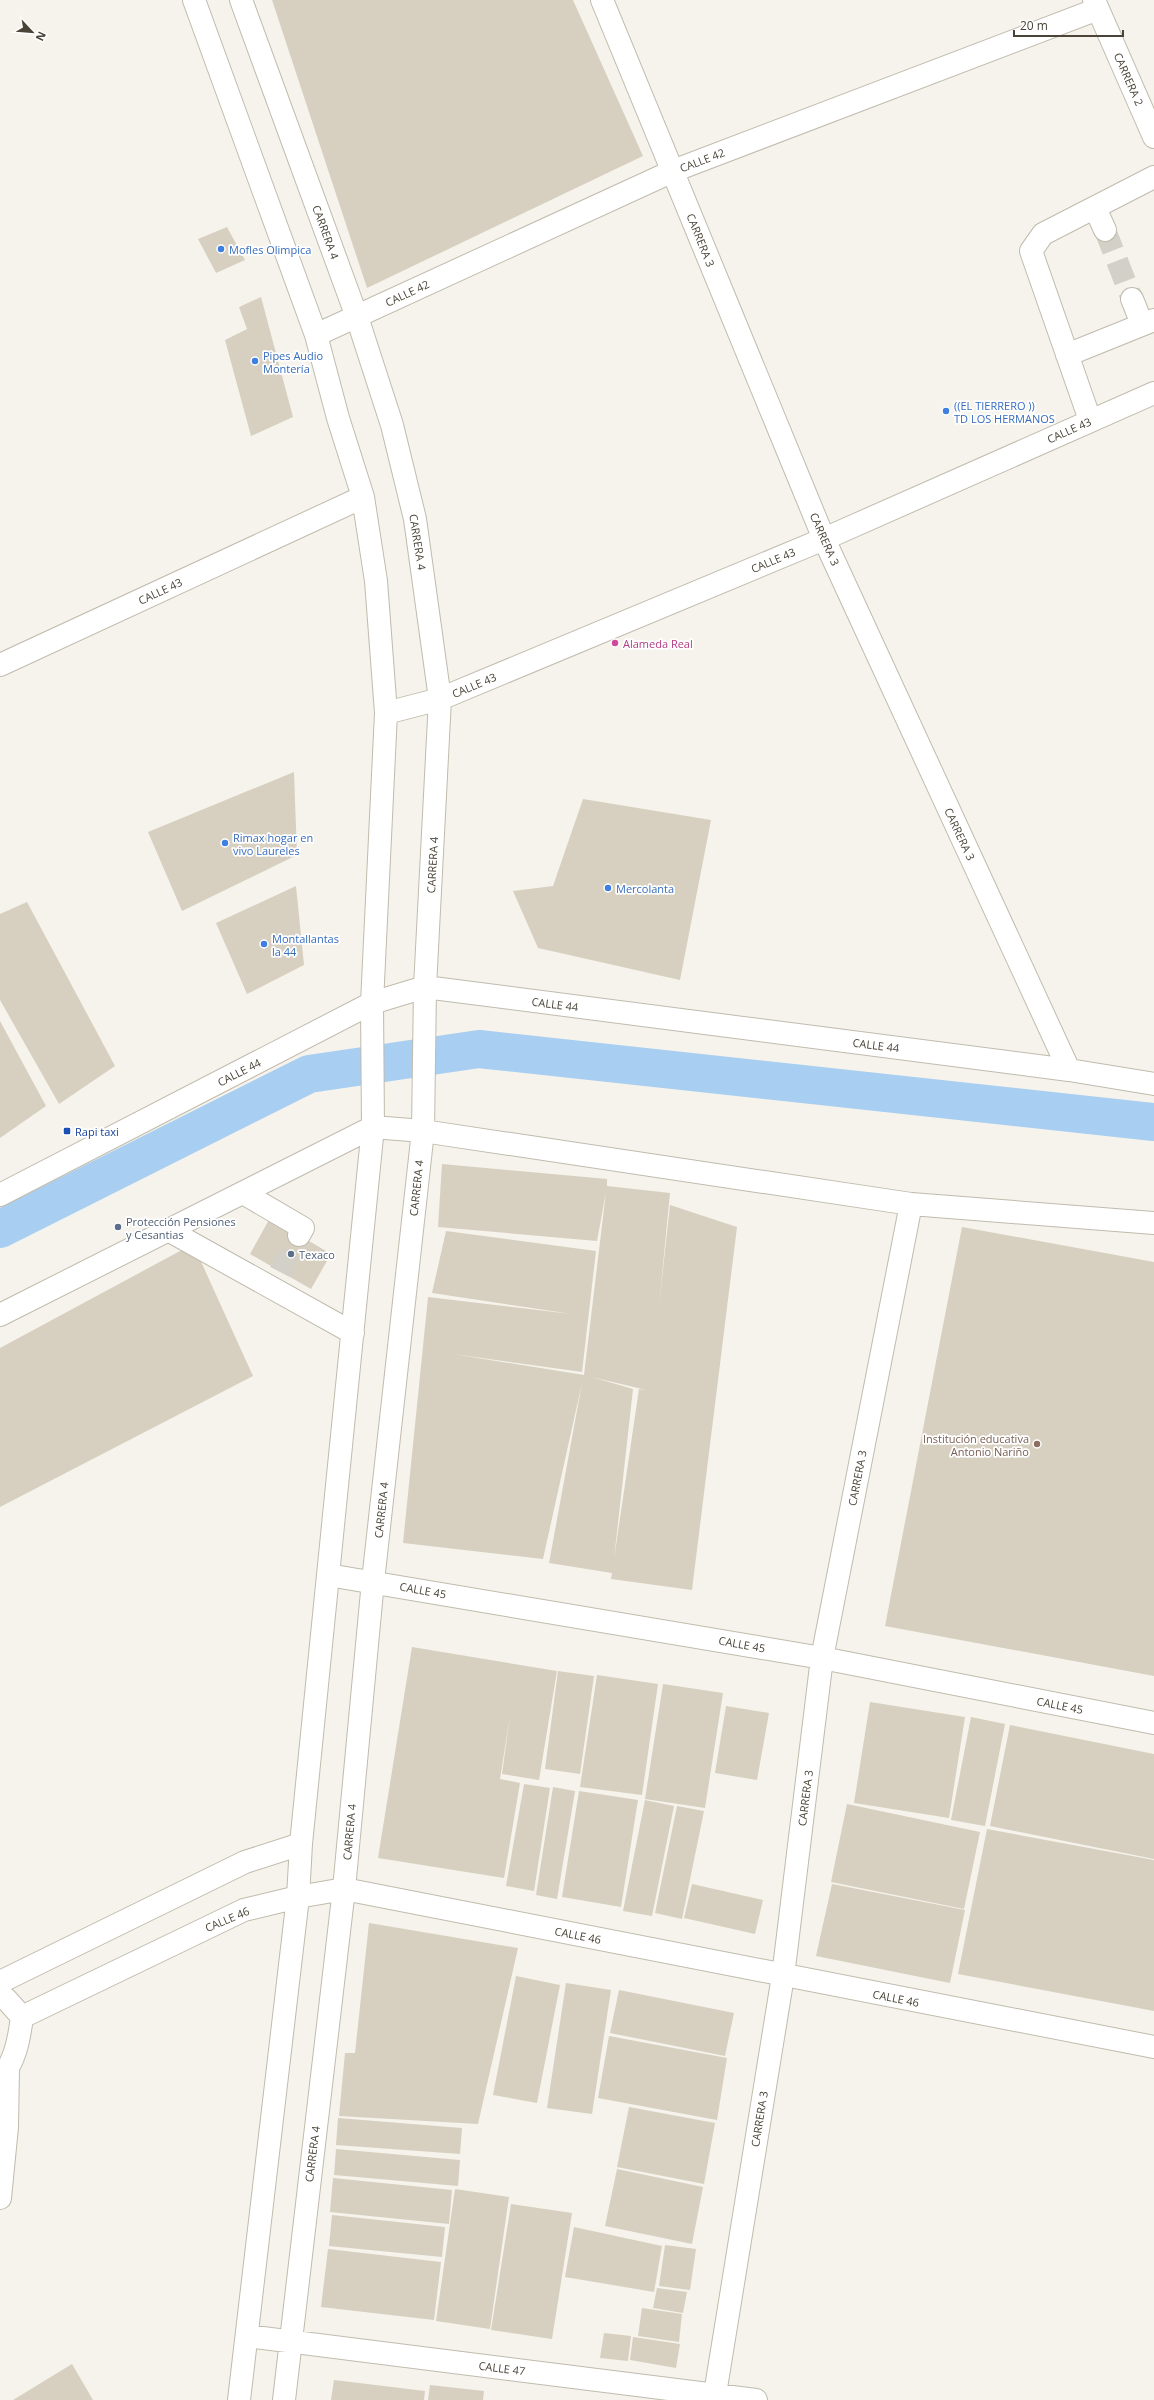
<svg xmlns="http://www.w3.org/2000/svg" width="1154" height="2400" font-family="'Open Sans',sans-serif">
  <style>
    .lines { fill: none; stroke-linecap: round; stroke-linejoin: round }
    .canal { stroke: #a8cef1; stroke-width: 38 }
    .building { fill: #d7d0c0; fill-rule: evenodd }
    .minor-tunnel { stroke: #d3d0c7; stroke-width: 22; stroke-dasharray: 22 11; stroke-linecap: butt }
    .minor-casing { stroke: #c1bbad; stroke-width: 24 }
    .minor { stroke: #fff; stroke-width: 22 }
    .shop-dot { fill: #3f7fe0; stroke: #fff; stroke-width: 1.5 }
    .hotel-dot { fill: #d1479c; stroke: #fff; stroke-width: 1.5 }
    .transit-dot { fill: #1a4fb4; stroke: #fff; stroke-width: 1.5 }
    .service-dot { fill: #5c6f8a; stroke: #fff; stroke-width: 1.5 }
    .education-dot { fill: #8d6e63; stroke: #fff; stroke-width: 1.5 }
    .labels { text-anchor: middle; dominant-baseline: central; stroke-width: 3.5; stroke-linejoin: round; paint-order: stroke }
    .street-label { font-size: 11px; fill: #4a4438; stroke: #fff }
    .shop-label { font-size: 11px; fill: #366cbe; stroke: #fff; text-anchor: start }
    .hotel-label { font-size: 11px; fill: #b23c85; stroke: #fff; text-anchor: start }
    .transit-label { font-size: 11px; fill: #164399; stroke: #fff; text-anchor: start }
    .service-label { font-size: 11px; fill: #4e5e75; stroke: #fff; text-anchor: start }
    .education-label { font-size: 11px; fill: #785e54; stroke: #fff; text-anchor: end }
  </style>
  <rect width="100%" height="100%" fill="#f5f3eb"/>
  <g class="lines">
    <path class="canal" d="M 0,1229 L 309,1074 L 479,1049 L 1154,1122"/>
  </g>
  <path class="building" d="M 272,0 L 573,0 L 643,156 L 367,288 Z
    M 227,227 L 245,260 L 216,273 L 198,239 Z
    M 261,297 L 293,417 L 251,436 L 225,340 L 247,329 L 239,307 Z
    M 294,772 L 297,855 L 182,911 L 148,832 Z
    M 583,799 L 711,820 L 680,980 L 538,948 L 513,891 L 553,886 Z
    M 296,886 L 304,965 L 247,994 L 216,923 Z
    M 27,902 L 115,1066 L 59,1104 L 0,1000 L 0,914 Z
    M 0,1021 L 46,1106 L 0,1138 Z
    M 442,1164 L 607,1179 L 607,1186 L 670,1193 L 659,1306 L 670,1205 L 737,1227 L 692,1590 L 611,1579 L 612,1573 L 549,1563 L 582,1383 L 543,1559 L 403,1543 L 428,1297 L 572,1314 L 432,1293 L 446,1231 L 596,1251 L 582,1372 L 453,1354 L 584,1375 L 606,1192 L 597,1241 L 438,1227 ZM 592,1377 L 646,1390 L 639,1389 L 614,1559 L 633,1389 Z
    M 270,1218 L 331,1254 L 311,1289 L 250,1254 Z
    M 962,1227 L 1154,1262 L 1154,1676 L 885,1626 Z
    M 193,1244 L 253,1376 L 0,1507 L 0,1348 Z
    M 412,1647 L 557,1671 L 539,1780 L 502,1774 L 510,1716 L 500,1779 L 520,1783 L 504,1878 L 378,1858 Z
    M 558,1671 L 594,1676 L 580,1774 L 545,1769 Z
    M 597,1675 L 658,1684 L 642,1795 L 580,1787 Z
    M 663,1684 L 723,1693 L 705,1808 L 645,1799 Z
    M 870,1702 L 965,1717 L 949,1818 L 854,1803 Z
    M 726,1706 L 769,1713 L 757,1780 L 715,1773 Z
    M 971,1717 L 1005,1724 L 985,1826 L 951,1820 Z
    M 1010,1725 L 1154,1754 L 1154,1859 L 990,1826 Z
    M 524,1784 L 550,1788 L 534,1891 L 506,1886 Z
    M 553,1787 L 575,1791 L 557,1899 L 536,1895 Z
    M 579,1791 L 638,1800 L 621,1907 L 562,1897 Z
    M 645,1800 L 674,1806 L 652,1916 L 623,1911 Z
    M 847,1804 L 980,1832 L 964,1909 L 831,1882 Z
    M 677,1806 L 704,1811 L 682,1919 L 655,1913 Z
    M 987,1829 L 1154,1860 L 1154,2011 L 958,1974 Z
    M 692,1884 L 763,1900 L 755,1934 L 684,1918 Z
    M 832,1884 L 965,1910 L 950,1983 L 816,1956 Z
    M 369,1923 L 518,1948 L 478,2124 L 339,2116 L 345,2053 L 355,2053 Z
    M 516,1976 L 560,1985 L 537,2103 L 493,2095 Z
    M 566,1983 L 611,1990 L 592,2114 L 547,2108 Z
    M 619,1990 L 734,2013 L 725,2056 L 610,2033 Z
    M 609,2036 L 727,2058 L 717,2120 L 598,2098 Z
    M 629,2107 L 715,2123 L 704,2184 L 617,2167 Z
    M 338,2118 L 462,2128 L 460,2154 L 336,2145 Z
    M 336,2149 L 460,2160 L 458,2186 L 334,2175 Z
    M 617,2169 L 703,2187 L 692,2244 L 605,2226 Z
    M 333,2178 L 452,2190 L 449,2224 L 330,2212 Z
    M 455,2189 L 509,2197 L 490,2329 L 436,2321 Z
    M 511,2204 L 572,2213 L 552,2339 L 491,2330 Z
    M 332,2215 L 445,2227 L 442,2257 L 329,2246 Z
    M 574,2227 L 662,2246 L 654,2292 L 565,2277 Z
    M 665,2245 L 696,2249 L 690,2290 L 659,2286 Z
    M 328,2249 L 441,2262 L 434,2320 L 321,2307 Z
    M 657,2288 L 687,2292 L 683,2313 L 653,2308 Z
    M 642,2308 L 682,2314 L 679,2342 L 638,2336 Z
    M 604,2333 L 631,2336 L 628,2361 L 600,2358 Z
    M 633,2337 L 680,2344 L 676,2368 L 630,2360 Z
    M 72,2364 L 93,2400 L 13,2400 Z
    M 334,2380 L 425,2391 L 424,2400 L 331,2400 Z
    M 430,2385 L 484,2391 L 483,2400 L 428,2400 Z"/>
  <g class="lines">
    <path class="minor-tunnel" d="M 1105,230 L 1132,299
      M 280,1272 L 299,1235"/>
    <defs>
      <path id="minor" d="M 194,0 L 316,335 L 338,418 L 363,497 L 376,581 L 386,713 L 372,1003 L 373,1127 L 301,1844 L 298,1897 L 239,2400
        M 241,0 L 357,317 L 392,425 L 415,519 L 440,699 L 425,987 L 423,1131 L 373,1581 L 344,1889 L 284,2400
        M 602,0 L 824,539 L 1069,1070
        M 1094,0 L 1154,137
        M 1095,208 L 1105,230
        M 1132,299 L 1142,324
        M 316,335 L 673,171 L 1098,9
        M 1067,355 L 1154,320
        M 1090,420 L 1031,251 L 1043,234 L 1154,177
        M 0,665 L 363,497
        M 386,713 L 440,699 L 824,539 L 1154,393
        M 243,1193 L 303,1228 L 299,1235
        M 0,1195 L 372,1003 L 425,987 L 1069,1070 L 1154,1084
        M 168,1230 L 353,1333
        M 0,1315 L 373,1127 L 423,1131 L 911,1204 L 1154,1223
        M 328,1575 L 822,1658 L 1154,1723
        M 0,1982 L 245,1862 L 301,1844
        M 0,1997 L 6,1999 L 22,2017 C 19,2040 15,2062 0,2079
        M 22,2017 L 244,1910 L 298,1897 L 344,1889 L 1154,2047
        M 0,2198 L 7,2127 L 8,2069
        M 247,2336 L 756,2400
        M 714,2400 L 783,1976 L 822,1658 L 911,1204"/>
    </defs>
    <use href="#minor" class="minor-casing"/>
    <use href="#minor" class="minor"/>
  </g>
  <g class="shop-dot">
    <circle cx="221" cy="249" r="4"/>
    <circle cx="255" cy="361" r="4"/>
    <circle cx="946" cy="411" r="4"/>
    <circle cx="225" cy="843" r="4"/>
    <circle cx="608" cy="888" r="4"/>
    <circle cx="264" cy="944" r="4"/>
  </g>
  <circle class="hotel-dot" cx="615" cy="643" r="4"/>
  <rect class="transit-dot" x="63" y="1127" width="8" height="8" rx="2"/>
  <g class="service-dot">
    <circle cx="118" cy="1227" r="4"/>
    <circle cx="291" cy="1254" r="4"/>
  </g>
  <circle class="education-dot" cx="1037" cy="1444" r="4"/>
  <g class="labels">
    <g class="street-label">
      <text transform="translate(1129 79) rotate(66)">CARRERA 2</text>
      <text transform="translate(702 160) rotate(-21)">CALLE 42</text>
      <text transform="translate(326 232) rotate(70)">CARRERA 4</text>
      <text transform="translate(701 240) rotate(68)">CARRERA 3</text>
      <text transform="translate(407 293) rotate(-25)">CALLE 42</text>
      <text transform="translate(1069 430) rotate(-24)">CALLE 43</text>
      <text transform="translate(825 539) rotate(66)">CARRERA 3</text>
      <text transform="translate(418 542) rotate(81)">CARRERA 4</text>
      <text transform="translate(773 560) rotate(-23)">CALLE 43</text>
      <text transform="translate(160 591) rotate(-25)">CALLE 43</text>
      <text transform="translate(474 685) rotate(-23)">CALLE 43</text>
      <text transform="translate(960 834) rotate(65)">CARRERA 3</text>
      <text transform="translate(432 865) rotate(-87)">CARRERA 4</text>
      <text transform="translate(555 1004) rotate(7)">CALLE 44</text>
      <text transform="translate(876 1045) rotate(7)">CALLE 44</text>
      <text transform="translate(239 1072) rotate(-27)">CALLE 44</text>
      <text transform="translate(416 1188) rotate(-84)">CARRERA 4</text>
      <text transform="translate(857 1478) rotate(-79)">CARRERA 3</text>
      <text transform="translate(381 1510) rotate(-84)">CARRERA 4</text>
      <text transform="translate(423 1590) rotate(10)">CALLE 45</text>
      <text transform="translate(742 1644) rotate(10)">CALLE 45</text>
      <text transform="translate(1060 1705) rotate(11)">CALLE 45</text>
      <text transform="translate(805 1798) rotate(-83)">CARRERA 3</text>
      <text transform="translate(349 1832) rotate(-85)">CARRERA 4</text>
      <text transform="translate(227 1919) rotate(-23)">CALLE 46</text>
      <text transform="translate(578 1935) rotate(11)">CALLE 46</text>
      <text transform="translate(896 1998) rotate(11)">CALLE 46</text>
      <text transform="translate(759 2119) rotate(-81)">CARRERA 3</text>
      <text transform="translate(312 2154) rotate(-83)">CARRERA 4</text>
      <text transform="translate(502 2368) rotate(7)">CALLE 47</text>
    </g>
    <g class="shop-label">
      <text x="229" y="249">Mofles Olimpica</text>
      <text x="263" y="355">Pipes Audio<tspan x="263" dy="13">Montería</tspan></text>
      <text x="954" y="405">((EL TIERRERO ))<tspan x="954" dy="13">TD LOS HERMANOS</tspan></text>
      <text x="233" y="837">Rimax hogar en<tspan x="233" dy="13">vivo Laureles</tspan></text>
      <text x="616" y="888">Mercolanta</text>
      <text x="272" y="938">Montallantas<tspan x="272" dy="13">la 44</tspan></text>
    </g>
    <g class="hotel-label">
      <text x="623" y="643">Alameda Real</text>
    </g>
    <g class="transit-label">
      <text x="75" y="1131">Rapi taxi</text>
    </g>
    <g class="service-label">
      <text x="126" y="1221">Protección Pensiones<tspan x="126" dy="13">y Cesantias</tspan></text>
      <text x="299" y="1254">Texaco</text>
    </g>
    <g class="education-label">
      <text x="1029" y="1438">Institución educativa<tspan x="1029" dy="13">Antonio Nariño</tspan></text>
    </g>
  </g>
  <g transform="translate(32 32) rotate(116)" stroke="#ffffff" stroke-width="3" paint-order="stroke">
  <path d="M0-3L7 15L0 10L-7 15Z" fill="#4a4438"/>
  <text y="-6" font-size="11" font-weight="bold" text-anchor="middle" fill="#4a4438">N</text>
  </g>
  <path d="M1014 30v6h109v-6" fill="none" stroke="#4a4438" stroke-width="2"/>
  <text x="1020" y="30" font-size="12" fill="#4a4438" stroke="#ffffff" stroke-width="3" paint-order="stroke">20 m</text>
</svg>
